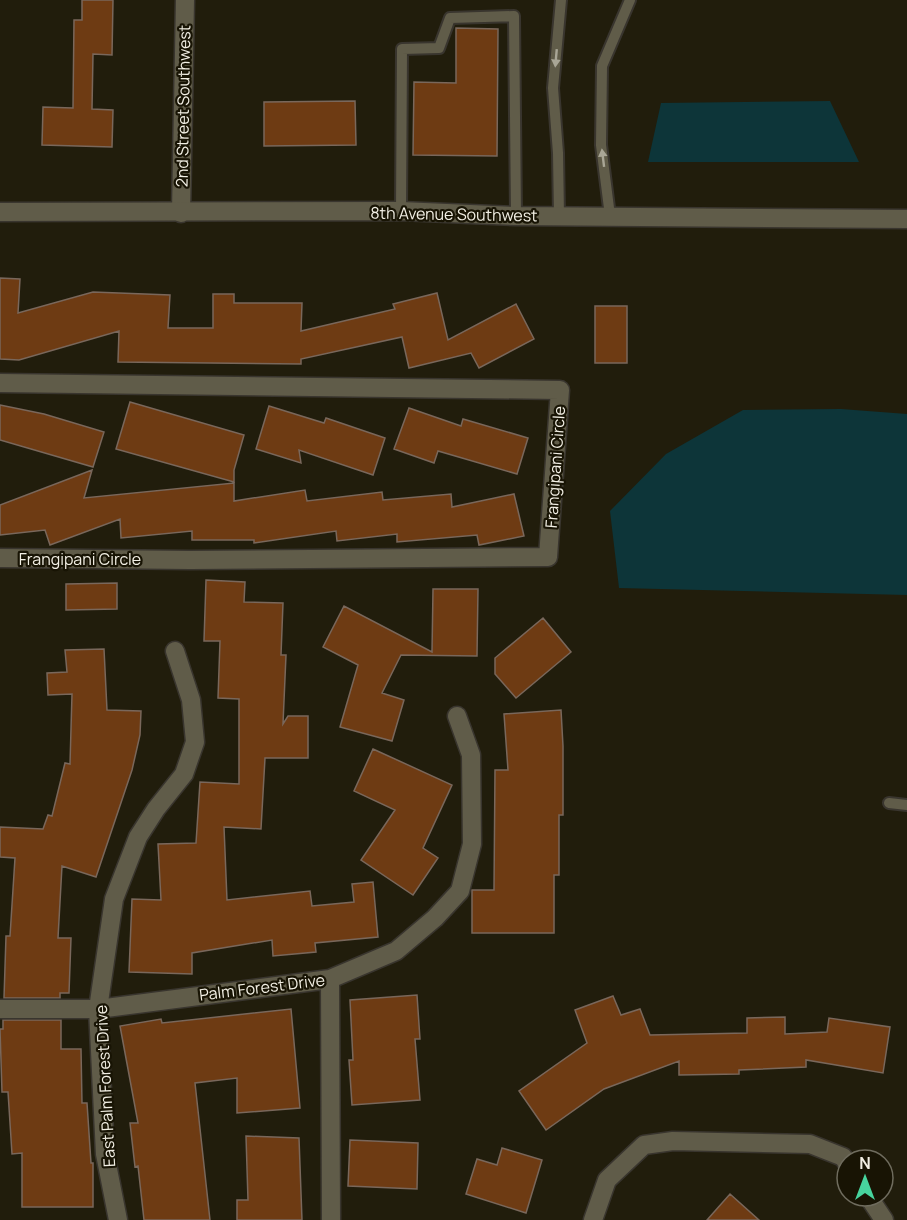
<svg xmlns="http://www.w3.org/2000/svg" width="907" height="1220" font-family="Manrope,sans-serif">
  <style>
    .water { fill: #0d3539 }
    .building { fill: #6e3b13; stroke: #79675b; stroke-width: 1.5 }
    .lines { fill: none; stroke-linecap: round; stroke-linejoin: round }
    .lane-casing { stroke: #39352e; stroke-width: 14 }
    .street-casing { stroke: #39352e; stroke-width: 21 }
    .secondary-casing { stroke: #39352e; stroke-width: 21 }
    .lane { stroke: #605c49; stroke-width: 10 }
    .street { stroke: #605c49; stroke-width: 18 }
    .secondary { stroke: #605c49; stroke-width: 18 }
    .oneway { fill: #a9a696 }
    .labels { text-anchor: middle; dominant-baseline: central; stroke-width: 4.5; stroke-linejoin: round; paint-order: stroke }
    .street-label { font-size: 16px; fill: #f2efe4; stroke: #181404 }
  </style>
  <rect width="100%" height="100%" fill="#211d0c"/>
  <path class="water" d="M 830,101 L 859,162 L 648,162 L 661,103 Z
    M 841,409 L 907,414 L 907,595 L 619,588 L 610,511 L 666,454 L 743,410 Z"/>
  <path class="building" d="M 82,0 L 113,0 L 112,55 L 93,54 L 92,109 L 113,110 L 112,147 L 42,145 L 43,107 L 73,108 L 74,20 L 82,20 Z
    M 456,28 L 498,29 L 497,156 L 413,155 L 414,82 L 456,83 Z
    M 355,101 L 356,145 L 264,146 L 264,102 Z
    M 0,278 L 20,279 L 18,313 L 93,292 L 170,295 L 168,328 L 213,328 L 213,294 L 234,294 L 234,303 L 302,303 L 301,331 L 395,309 L 393,304 L 437,293 L 448,340 L 516,304 L 534,339 L 479,368 L 471,353 L 409,368 L 402,337 L 301,359 L 301,364 L 118,362 L 119,331 L 19,360 L 0,359 Z
    M 595,306 L 627,306 L 627,363 L 595,363 Z
    M 130,402 L 244,435 L 234,470 L 234,482 L 116,449 Z
    M 0,405 L 44,414 L 104,432 L 93,467 L 0,440 Z
    M 269,406 L 324,423 L 326,418 L 385,438 L 373,475 L 299,450 L 301,463 L 256,449 Z
    M 409,408 L 461,426 L 463,419 L 528,438 L 517,474 L 438,451 L 434,463 L 394,449 Z
    M 92,470 L 84,498 L 234,483 L 234,501 L 305,490 L 307,501 L 382,492 L 383,500 L 451,494 L 452,507 L 514,494 L 524,536 L 479,545 L 477,535 L 397,542 L 397,534 L 337,541 L 336,531 L 254,543 L 254,540 L 192,540 L 192,531 L 121,538 L 120,519 L 50,545 L 45,530 L 0,535 L 0,505 Z
    M 206,580 L 245,582 L 244,602 L 283,603 L 281,655 L 286,655 L 283,724 L 288,716 L 308,716 L 308,758 L 265,758 L 261,829 L 224,827 L 227,900 L 310,891 L 312,906 L 354,902 L 352,884 L 373,882 L 378,937 L 315,943 L 316,952 L 273,956 L 272,940 L 192,953 L 192,974 L 129,972 L 132,899 L 161,900 L 158,844 L 196,843 L 200,782 L 239,784 L 239,699 L 218,698 L 220,641 L 204,641 Z
    M 117,583 L 117,609 L 66,610 L 66,584 Z
    M 433,589 L 478,589 L 477,656 L 401,655 L 382,693 L 404,700 L 392,741 L 340,727 L 358,665 L 323,647 L 344,606 L 432,652 Z
    M 543,618 L 571,652 L 516,698 L 495,674 L 495,658 Z
    M 104,649 L 107,710 L 141,711 L 140,735 L 132,770 L 96,877 L 62,866 L 58,938 L 71,938 L 69,993 L 60,993 L 60,998 L 4,998 L 6,936 L 10,936 L 15,858 L 0,857 L 0,827 L 43,829 L 48,815 L 52,816 L 65,763 L 70,764 L 72,694 L 48,695 L 47,673 L 67,672 L 65,650 Z
    M 561,710 L 563,746 L 563,815 L 559,815 L 559,875 L 554,875 L 554,933 L 472,933 L 472,890 L 494,890 L 495,770 L 508,770 L 504,714 Z
    M 373,749 L 452,785 L 423,848 L 438,858 L 413,895 L 361,860 L 395,810 L 354,791 Z
    M 417,995 L 420,1039 L 415,1039 L 420,1100 L 352,1105 L 349,1060 L 353,1060 L 350,1000 Z
    M 613,996 L 621,1015 L 640,1009 L 650,1035 L 747,1033 L 747,1018 L 785,1017 L 785,1034 L 827,1032 L 829,1018 L 890,1027 L 883,1073 L 806,1060 L 806,1067 L 739,1070 L 739,1074 L 679,1075 L 679,1061 L 604,1089 L 546,1130 L 519,1091 L 587,1043 L 575,1010 Z
    M 291,1009 L 300,1108 L 237,1113 L 237,1078 L 195,1083 L 210,1220 L 144,1220 L 138,1166 L 135,1167 L 130,1123 L 138,1123 L 120,1026 L 161,1019 L 162,1023 Z
    M 3,1020 L 61,1020 L 61,1049 L 81,1049 L 82,1103 L 87,1103 L 91,1163 L 93,1163 L 93,1207 L 22,1207 L 22,1153 L 12,1154 L 8,1092 L 2,1092 L 0,1029 L 3,1029 Z
    M 246,1136 L 299,1138 L 302,1220 L 237,1220 L 237,1200 L 248,1200 Z
    M 350,1140 L 418,1143 L 417,1189 L 348,1186 Z
    M 502,1148 L 542,1160 L 526,1213 L 466,1194 L 477,1159 L 497,1165 Z
    M 730,1194 L 759,1220 L 707,1220 Z"/>
  <g class="lines">
    <defs>
      <path id="lane" d="M 401,211 L 402,49 L 439,48 L 450,18 L 514,16 L 516,216
        M 559,216 L 558,153 L 553,88 L 561,0
        M 610,216 L 601,145 L 602,66 L 630,0
        M 889,803 L 907,805"/>
      <path id="street" d="M 181,213 L 185,0
        M 0,383 L 560,390 L 548,557 L 190,560 L 0,558
        M 330,979 L 331,1220
        M 0,1009 L 98,1009 L 330,979 L 396,951 L 435,918 L 460,891 L 472,844 L 471,755 L 457,716
        M 868,1196 L 884,1220
        M 118,1220 L 105,1154 L 98,1009 L 114,899 L 138,837 L 156,809 L 184,774 L 195,742 L 191,700 L 175,651
        M 593,1220 L 607,1180 L 644,1145 L 673,1141 L 810,1144 L 843,1157 L 847,1163"/>
      <path id="secondary" d="M 0,212 L 401,211 L 516,216 L 907,219"/>
    </defs>
    <use href="#lane" class="lane-casing"/>
    <use href="#street" class="street-casing"/>
    <use href="#secondary" class="secondary-casing"/>
    <use href="#lane" class="lane"/>
    <use href="#street" class="street"/>
    <use href="#secondary" class="secondary"/>
  </g>
  <defs><path id="oneway-solid" d="M-6-.8H1V-3.2L6.5 0L1 3.2V.8H-6Z" transform="scale(1.5)"/></defs>
  <g class="oneway">
    <use href="#oneway-solid" transform="translate(556 58) rotate(95)"/>
    <use href="#oneway-solid" transform="translate(603 158) rotate(-97)"/>
  </g>
  <g class="labels">
    <g class="street-label">
      <text transform="translate(183 106) rotate(-89)">2nd Street Southwest</text>
      <text transform="translate(454 214) rotate(1)">8th Avenue Southwest</text>
      <text transform="translate(555 467) rotate(-86)">Frangipani Circle</text>
      <text x="80" y="559">Frangipani Circle</text>
      <text transform="translate(262 987) rotate(-7)">Palm Forest Drive</text>
      <text transform="translate(105 1086) rotate(-93)">East Palm Forest Drive</text>
    </g>
  </g>
  <g transform="translate(865 1178)"><circle r="28" fill="#181404" stroke="#6f6c5e" stroke-width="1.5"/>
  <path d="M0-4.5L10 22L0 15L-10 22Z" fill="#47d49e"/>
  <text y="-9" font-size="16" font-weight="bold" text-anchor="middle" fill="#f2efe4">N</text>
  </g>
</svg>
